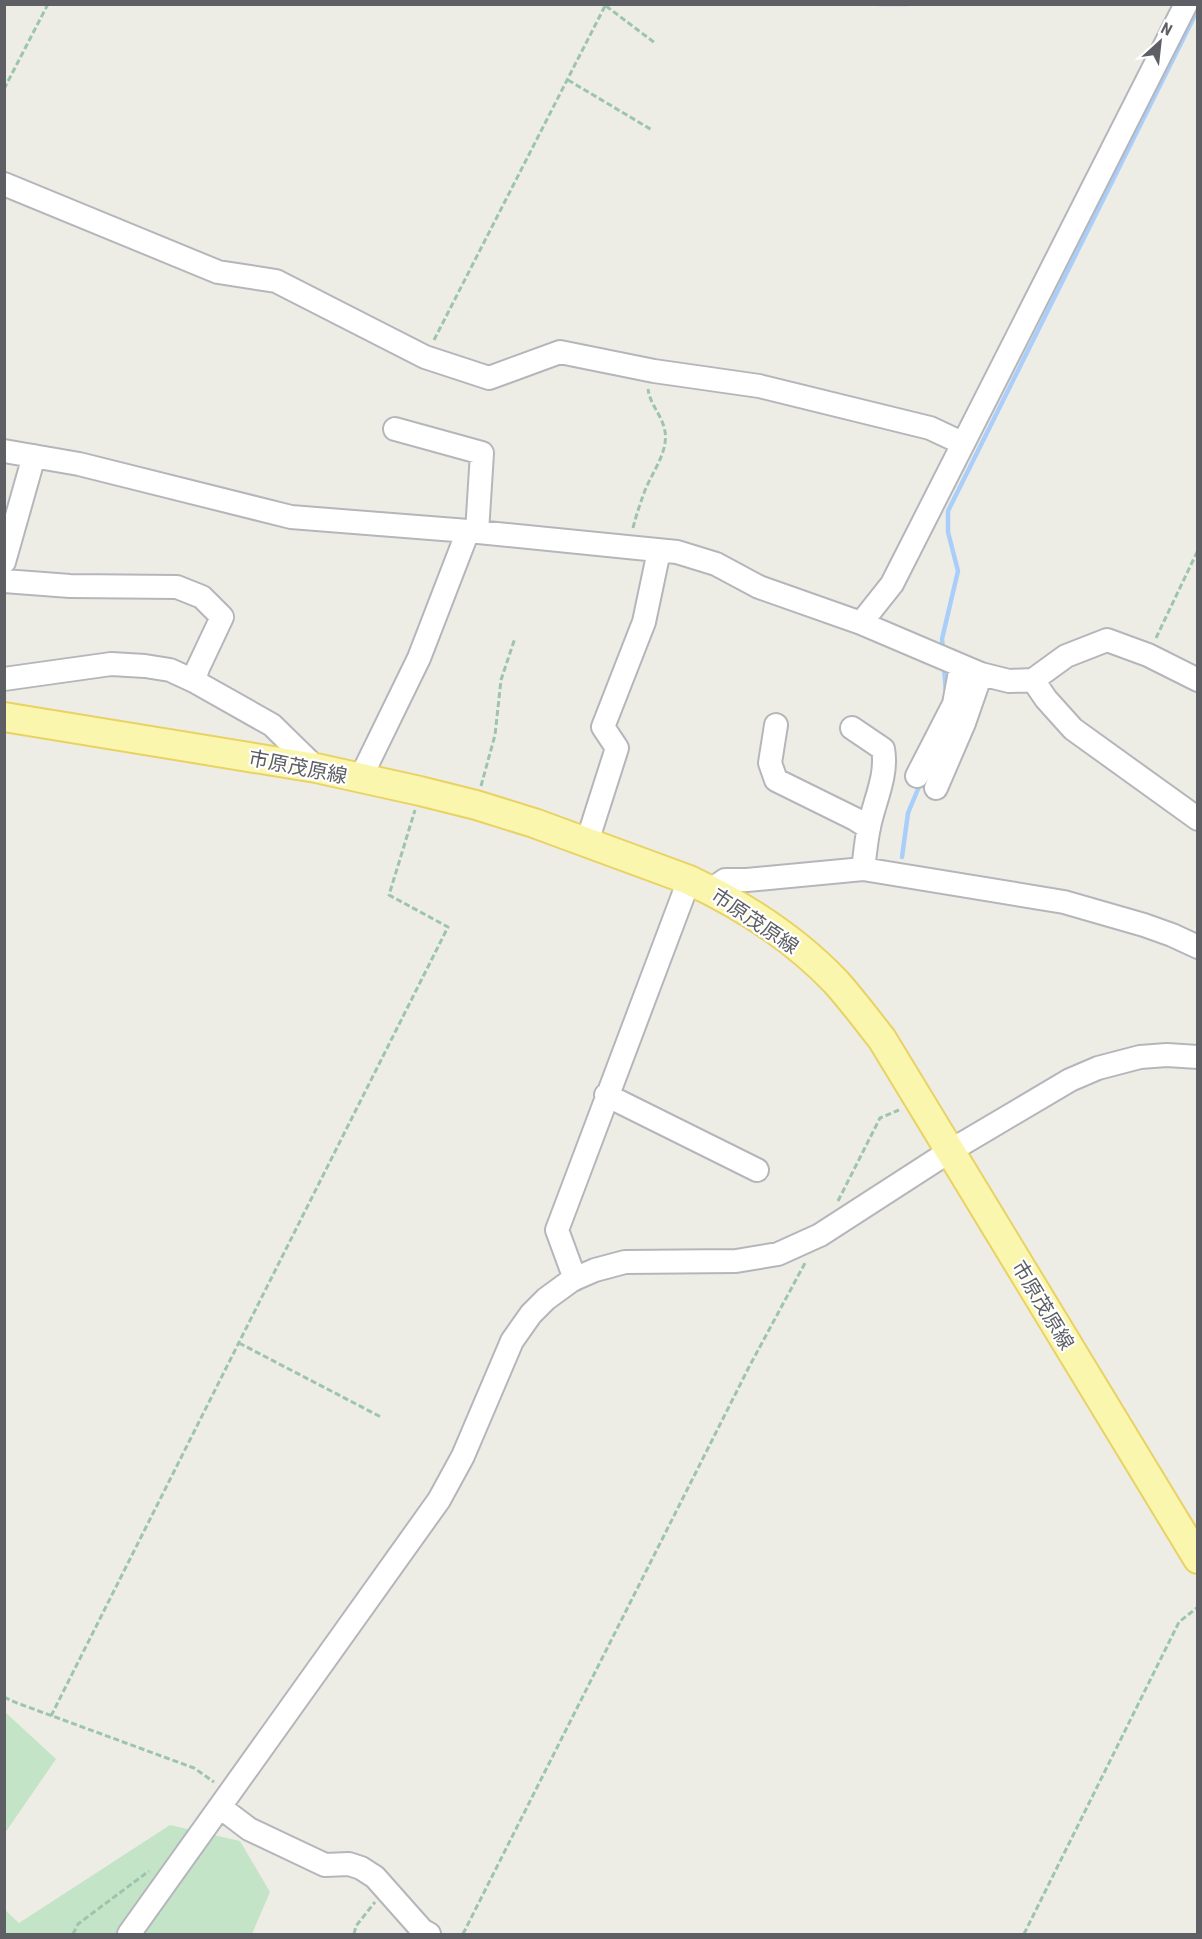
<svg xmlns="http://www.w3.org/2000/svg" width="1202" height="1939" font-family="'Roboto Condensed','Noto Sans JP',sans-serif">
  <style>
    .green { fill: #c3e4c7 }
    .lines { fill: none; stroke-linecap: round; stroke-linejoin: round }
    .stream { stroke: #aacefa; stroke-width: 4.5 }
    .minor-casing { stroke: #b5b6bb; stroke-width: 26 }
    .major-casing { stroke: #e9d264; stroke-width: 32 }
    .path { stroke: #9dc4ac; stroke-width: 3; stroke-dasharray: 6 3; stroke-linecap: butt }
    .minor { stroke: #fff; stroke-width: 22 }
    .major { stroke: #faf6ae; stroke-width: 28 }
    .labels { text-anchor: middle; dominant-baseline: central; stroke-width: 4.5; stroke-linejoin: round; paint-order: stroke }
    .street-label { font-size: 20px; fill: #5d5f64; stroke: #fff }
  </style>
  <rect width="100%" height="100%" fill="#eeede5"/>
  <path class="green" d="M 5,1712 L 56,1759 L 5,1833 Z
    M 170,1825 L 240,1841 L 270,1892 L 252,1934 L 5,1934 L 4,1909 L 19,1923 Z"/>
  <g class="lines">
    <path class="stream" d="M 879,4 L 908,4
      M 943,649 L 942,639 L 958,571 L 948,532 L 948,511 L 1198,9
      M 944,667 L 946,694
      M 902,857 L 908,813 L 921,782"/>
    <defs>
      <path id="minor" d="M 4,184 L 218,272 L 276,281 L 425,357 L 489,378 L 560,352 L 654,371 L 759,386 L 930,428 L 962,443
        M 395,429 L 482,453 L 477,532
        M 4,451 L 79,464 L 291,517 L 468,531 L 677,552 L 716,564 L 759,587 L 861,623 L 981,674 L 1009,681 L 1033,680 L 1066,656 L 1107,640 L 1148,655 L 1198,680
        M 4,562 L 34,456
        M 4,581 L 70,586 L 177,587 L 202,597 L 222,617 L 198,668 L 194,681
        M 861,623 L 892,584 L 1186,4
        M 4,679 L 111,664 L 145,666 L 170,670 L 194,681 L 272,725 L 316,768
        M 1033,680 L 1046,699 L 1073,729 L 1198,819
        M 776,725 L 770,763 L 776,780 L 855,819 L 869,828
        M 852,728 L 883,749 C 888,775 874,802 869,827 C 866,841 865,855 863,869
        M 917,776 L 954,704 L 961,666
        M 360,779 L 419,658 L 468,531
        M 936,788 L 964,723 L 981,674
        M 587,842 L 617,748 L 603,727 L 644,622 L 659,551
        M 711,890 L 725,880 L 747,880 L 863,869 L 1064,902 L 1144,925 L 1172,935 L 1198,947
        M 606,1095 L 757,1170
        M 575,1279 L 557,1230 L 689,880
        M 220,1807 L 249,1829 L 325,1865 L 349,1864 L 361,1868 L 375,1877 L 422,1930 L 429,1934
        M 129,1934 L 439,1500 L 463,1456 L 512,1341 L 531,1314 L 546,1299 L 572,1280 L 595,1270 L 625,1262 L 736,1261 L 778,1254 L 820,1235 L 950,1151 L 1070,1080 L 1098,1068 L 1140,1057 L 1167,1055 L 1198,1057"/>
      <path id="major" d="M 4,717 L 316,768 L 420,791 L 476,805 L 534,823 L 689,880 C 742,905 795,939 836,982 C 852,1000 867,1020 882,1039 L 1198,1559"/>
    </defs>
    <use href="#minor" class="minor-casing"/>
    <use href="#major" class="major-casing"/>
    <path class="path" d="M 606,6 L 655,43
      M 568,80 L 652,130
      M 4,89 L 48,4
      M 434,340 L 606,4
      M 633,528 C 636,516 640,504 644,493 C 651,473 671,450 664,427 C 660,413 650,404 648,389
      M 1156,638 L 1198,550
      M 481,786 L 495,735 L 501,680 L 515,638
      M 838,1201 L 880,1118 L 899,1110
      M 239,1343 L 381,1417
      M 4,1697 L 17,1703 L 194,1768 L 214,1782
      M 51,1716 L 448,927 L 389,895 L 415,810
      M 73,1934 L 78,1924 L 149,1871
      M 354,1934 L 356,1926 L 375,1902
      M 463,1934 L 749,1367 L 805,1263
      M 1024,1934 L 1179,1622 L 1198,1607"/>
    <use href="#minor" class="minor"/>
    <use href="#major" class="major"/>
  </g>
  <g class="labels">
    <g class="street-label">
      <text transform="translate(298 767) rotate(11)">市原茂原線</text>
      <text transform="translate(755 921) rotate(34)">市原茂原線</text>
      <text transform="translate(1043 1305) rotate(59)">市原茂原線</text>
    </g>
  </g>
  <rect width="1202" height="1939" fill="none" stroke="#5d5f64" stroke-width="12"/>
  <g transform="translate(1160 42) rotate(27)" stroke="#ffffff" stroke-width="4.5" paint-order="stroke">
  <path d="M0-4.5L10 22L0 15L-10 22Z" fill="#5d5f64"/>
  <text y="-9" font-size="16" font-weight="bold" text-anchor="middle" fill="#5d5f64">N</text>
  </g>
</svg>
